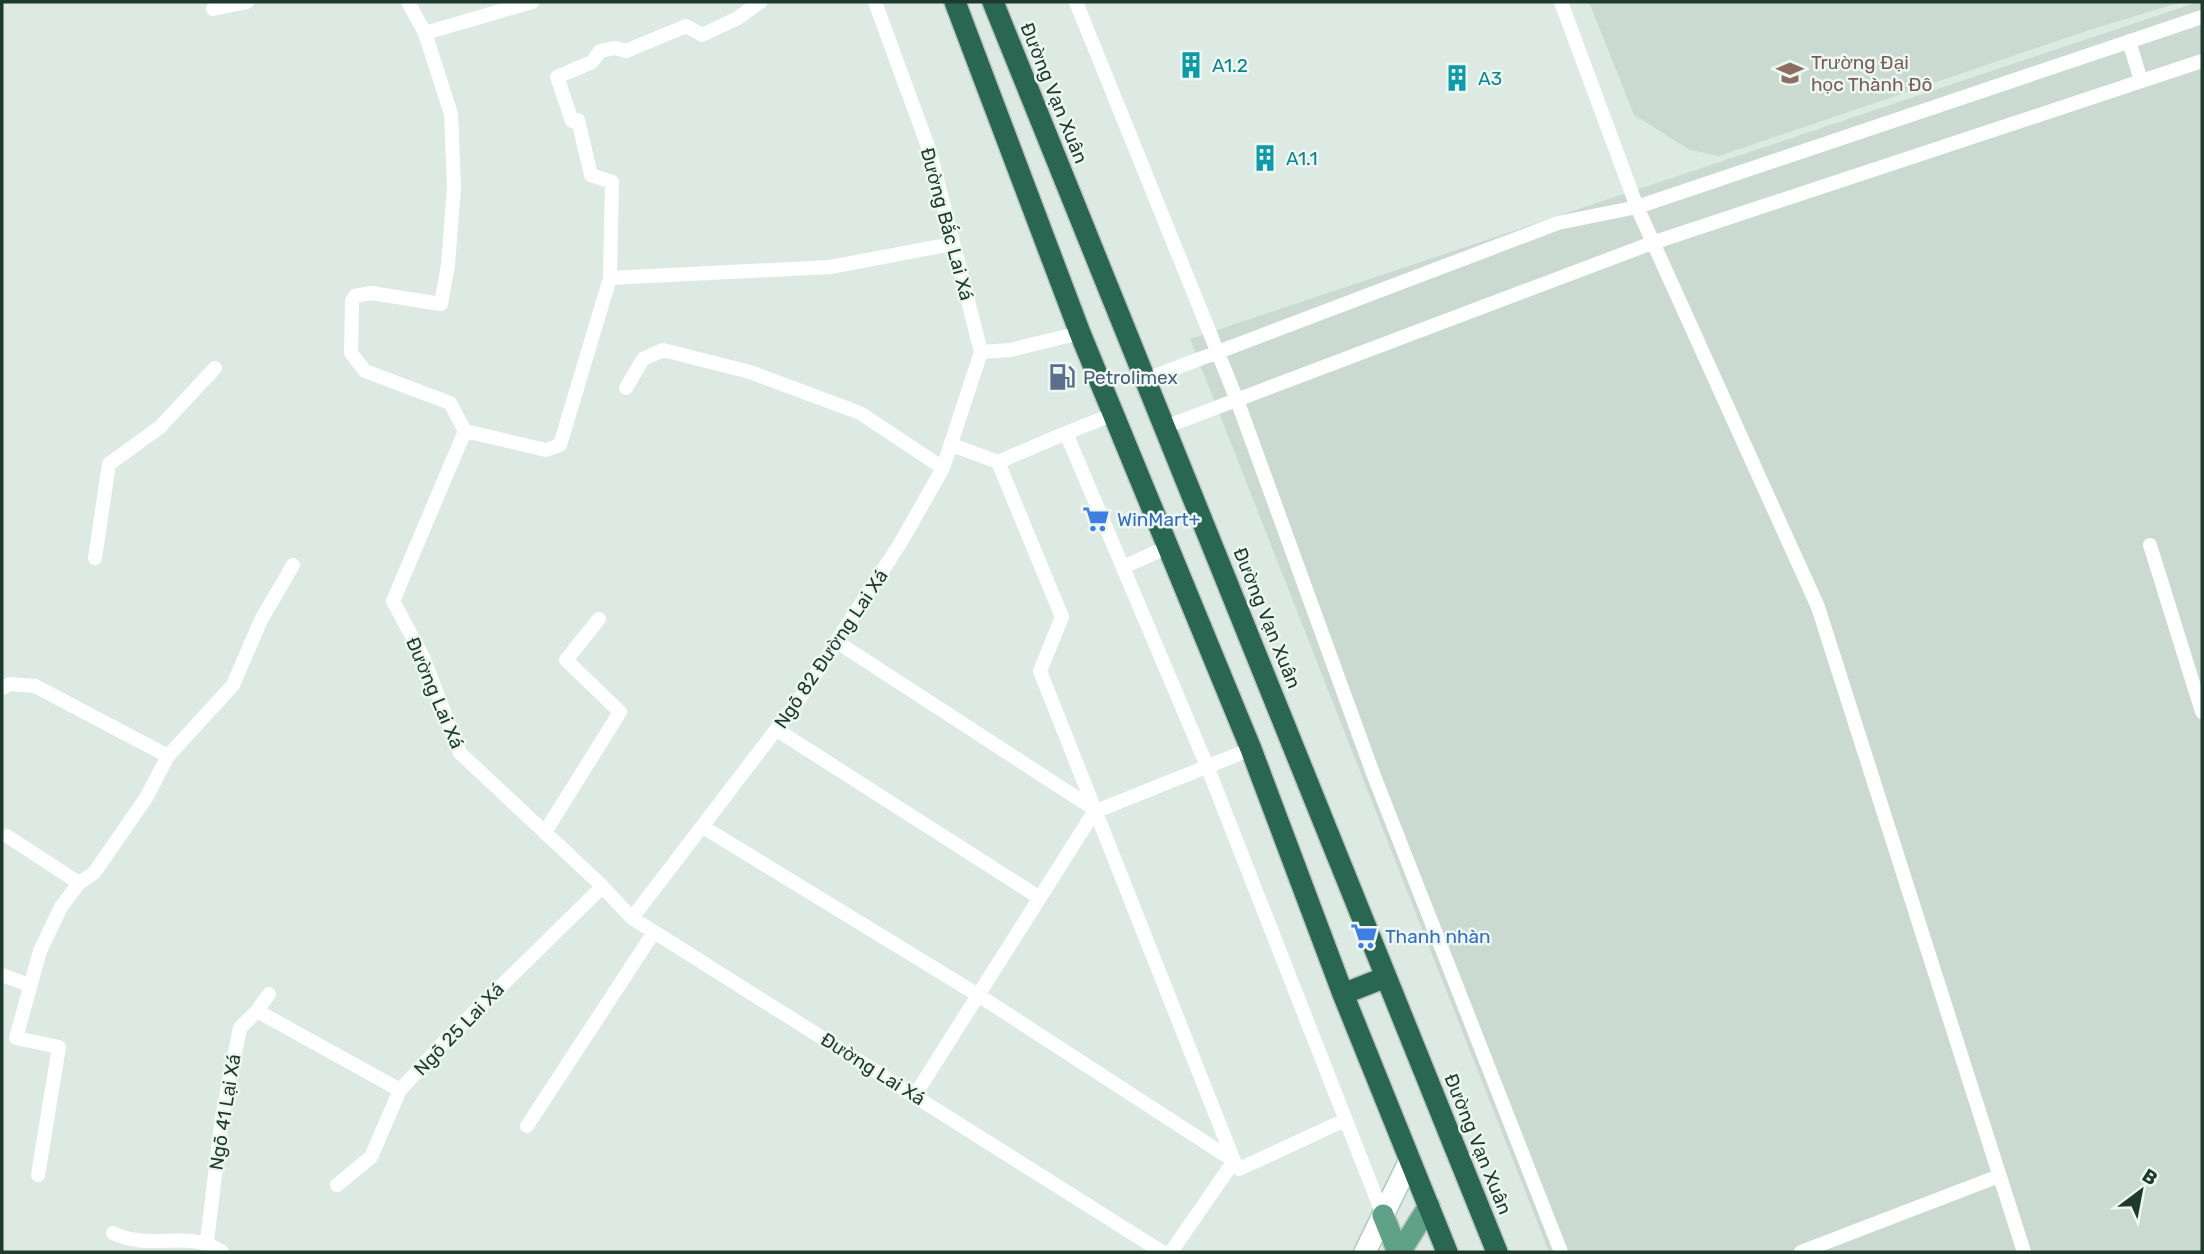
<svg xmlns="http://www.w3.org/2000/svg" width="2204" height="1254" font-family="Rubik,sans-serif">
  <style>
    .built { fill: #cbdad1 }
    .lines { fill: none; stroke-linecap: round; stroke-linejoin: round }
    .secondary-casing { stroke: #b0cabd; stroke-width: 24 }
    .primary-casing { stroke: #bcc4c1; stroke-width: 24 }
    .highway-casing { stroke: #bcc4c1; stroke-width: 24 }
    .street { stroke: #fff; stroke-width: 14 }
    .secondary { stroke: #fff; stroke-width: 21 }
    .primary { stroke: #5fa289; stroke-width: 21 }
    .highway { stroke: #296753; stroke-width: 21 }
    .labels { text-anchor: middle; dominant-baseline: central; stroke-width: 5; stroke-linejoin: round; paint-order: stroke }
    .education-label { font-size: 19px; fill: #785e54; stroke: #edf7f1; text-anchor: start }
    .culture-label { font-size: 19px; fill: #0d838f; stroke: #edf7f1; text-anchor: start }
    .street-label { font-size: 19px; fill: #1e3a2f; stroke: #edf7f1 }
    .service-label { font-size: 19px; fill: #4e5e75; stroke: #edf7f1; text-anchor: start }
    .shop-label { font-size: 19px; fill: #366cbe; stroke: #edf7f1; text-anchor: start }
  </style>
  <rect width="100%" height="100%" fill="#ddeae3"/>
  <path class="built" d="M 1589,2 L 2182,2 L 2086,31 L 1719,156 L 1690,150 L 1634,115 Z
    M 2198,2 L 2202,2 L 2202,1252 L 1549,1252 L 1190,339 Z"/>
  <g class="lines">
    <defs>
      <path id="secondary" d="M 1365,1252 L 1410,1160"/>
      <path id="primary" d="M 1383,1215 L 1398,1252
        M 1400,1252 L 1429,1206"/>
      <path id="highway" d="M 955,2 L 1080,333 L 1251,749 L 1343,994 L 1447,1252
        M 993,2 L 1497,1252
        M 1343,994 L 1386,977"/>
    </defs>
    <use href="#secondary" class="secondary-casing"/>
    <use href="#primary" class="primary-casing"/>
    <use href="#highway" class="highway-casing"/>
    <path class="street" d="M 408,2 L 425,33 L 451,114 L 454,187 L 448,265 L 441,304 L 371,293 L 355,296 L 352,301 L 351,353 L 365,371 L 450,403 L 465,431 L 393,601 L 423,657 L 460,753 L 599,883 L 632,918 L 1162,1252
      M 875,2 L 930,152 L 981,352
      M 1076,2 L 1237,400 L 1374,776 L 1561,1252
      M 1561,2 L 1637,207 L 1818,607 L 2024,1252
      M 213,9 L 247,2
      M 425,33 L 532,2
      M 2129,41 L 2141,81
      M 572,121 L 557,77 L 592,62 L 600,51 L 615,48 L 626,51 L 686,26 L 702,35 L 738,18 L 760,2
      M 610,278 L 830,267 L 952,244
      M 981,352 L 1010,350 L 1080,333
      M 1144,380 L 1558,223 L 1637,207 L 2202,17
      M 626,388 L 643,359 L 663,350 L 750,372 L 860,413 L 943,468
      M 1165,427 L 1652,243 L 2202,61
      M 465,431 L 546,450 L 560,445 L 610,278 L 612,182 L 591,175 L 578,120
      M 1066,433 L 1114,414
      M 952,445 L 998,462 L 1062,617 L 1040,671 L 1234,1161 L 1239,1169 L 1345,1120
      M 998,462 L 1066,433 L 1207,766 L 1383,1215
      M 2150,545 L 2202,712
      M 95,558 L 109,464 L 160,427 L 215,368
      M 1123,567 L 1168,547
      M 837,642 L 1094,809
      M 2,688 L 10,684 L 35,686 L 168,756
      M 777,730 L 1040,898
      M 703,827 L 978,995 L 1234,1161 L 1171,1252
      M 545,832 L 620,712 L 566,660 L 599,619
      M 7,836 L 79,883
      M 632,918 L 798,701 L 901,542 L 943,468 L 981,352
      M 2,975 L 29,985
      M 257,1011 L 400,1090
      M 915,1095 L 1094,812 L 1251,749
      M 527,1126 L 654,932
      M 38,1175 L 59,1047 L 16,1038 L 40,951 L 61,907 L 79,883 L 94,873 L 146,798 L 168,756 L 233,685 L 261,620 L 293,565
      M 337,1185 L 371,1157 L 400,1090 L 445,1041 L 602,887
      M 113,1233 C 152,1252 189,1228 222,1252
      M 207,1241 L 222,1117 L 240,1028 L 257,1011 L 269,994
      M 1801,1252 L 1999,1176"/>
    <use href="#secondary" class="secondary"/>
    <use href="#primary" class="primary"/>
    <use href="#highway" class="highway"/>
  </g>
  <defs>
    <symbol id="building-bare" viewBox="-9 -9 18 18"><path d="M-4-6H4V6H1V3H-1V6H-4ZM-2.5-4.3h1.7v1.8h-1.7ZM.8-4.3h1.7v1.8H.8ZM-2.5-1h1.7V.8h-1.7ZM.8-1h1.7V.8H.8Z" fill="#0f9aa8" stroke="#edf7f1" stroke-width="2.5" paint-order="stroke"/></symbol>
    <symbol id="university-bare" viewBox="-9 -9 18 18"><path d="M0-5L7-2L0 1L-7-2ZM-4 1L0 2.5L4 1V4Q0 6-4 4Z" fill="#8d6e63" stroke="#edf7f1" stroke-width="2.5" paint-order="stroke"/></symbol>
    <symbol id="fuel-bare" viewBox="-9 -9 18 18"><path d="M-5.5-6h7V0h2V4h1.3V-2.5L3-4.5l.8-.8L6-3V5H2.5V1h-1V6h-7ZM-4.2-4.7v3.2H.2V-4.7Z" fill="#5c6f8a" stroke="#edf7f1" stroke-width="2.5" paint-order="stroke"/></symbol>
    <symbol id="supermarket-bare" viewBox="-9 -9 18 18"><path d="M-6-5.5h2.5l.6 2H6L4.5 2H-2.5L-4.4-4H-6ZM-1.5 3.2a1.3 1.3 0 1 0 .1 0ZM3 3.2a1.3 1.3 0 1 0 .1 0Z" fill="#3f7fe0" stroke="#edf7f1" stroke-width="2.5" paint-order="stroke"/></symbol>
  </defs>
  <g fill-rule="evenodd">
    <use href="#building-bare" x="1172" y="46" width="38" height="38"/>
    <use href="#university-bare" x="1771" y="54" width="38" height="38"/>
    <use href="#building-bare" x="1438" y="59" width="38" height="38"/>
    <use href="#building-bare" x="1246" y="139" width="38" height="38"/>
    <use href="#fuel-bare" x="1043" y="358" width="38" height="38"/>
    <use href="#supermarket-bare" x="1077" y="500" width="38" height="38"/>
    <use href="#supermarket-bare" x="1345" y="917" width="38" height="38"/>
  </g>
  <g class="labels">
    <g class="education-label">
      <text x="1811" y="62">Trường Đại<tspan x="1811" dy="22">học Thành Đô</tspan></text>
    </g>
    <g class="culture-label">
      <text x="1212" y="65">A1.2</text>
      <text x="1478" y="78">A3</text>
      <text x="1286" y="158">A1.1</text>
    </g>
    <g class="street-label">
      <text transform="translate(1054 93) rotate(68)">Đường Vạn Xuân</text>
      <text transform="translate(947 224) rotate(75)">Đường Bắc Lai Xá</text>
      <text transform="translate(1267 618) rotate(68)">Đường Vạn Xuân</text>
      <text transform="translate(831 649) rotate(-56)">Ngõ 82 Đường Lai Xá</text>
      <text transform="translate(435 693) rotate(67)">Đường Lai Xá</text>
      <text transform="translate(459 1029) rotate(-46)">Ngõ 25 Lai Xá</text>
      <text transform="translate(873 1069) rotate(32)">Đường Lai Xá</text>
      <text transform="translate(225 1112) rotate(-81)">Ngõ 41 Lại Xá</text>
      <text transform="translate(1478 1144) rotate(68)">Đường Vạn Xuân</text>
    </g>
    <g class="service-label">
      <text x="1083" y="377">Petrolimex</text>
    </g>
    <g class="shop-label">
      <text x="1117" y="519">WinMart+</text>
      <text x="1385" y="936">Thanh nhàn</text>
    </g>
  </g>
  <rect width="2204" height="1254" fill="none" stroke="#1e3a2f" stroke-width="7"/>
  <g transform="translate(2141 1191) rotate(32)" stroke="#edf7f1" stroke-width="5" paint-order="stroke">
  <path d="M0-5L12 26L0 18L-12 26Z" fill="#1e3a2f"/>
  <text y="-10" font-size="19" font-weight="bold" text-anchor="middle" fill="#1e3a2f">B</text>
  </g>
</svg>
